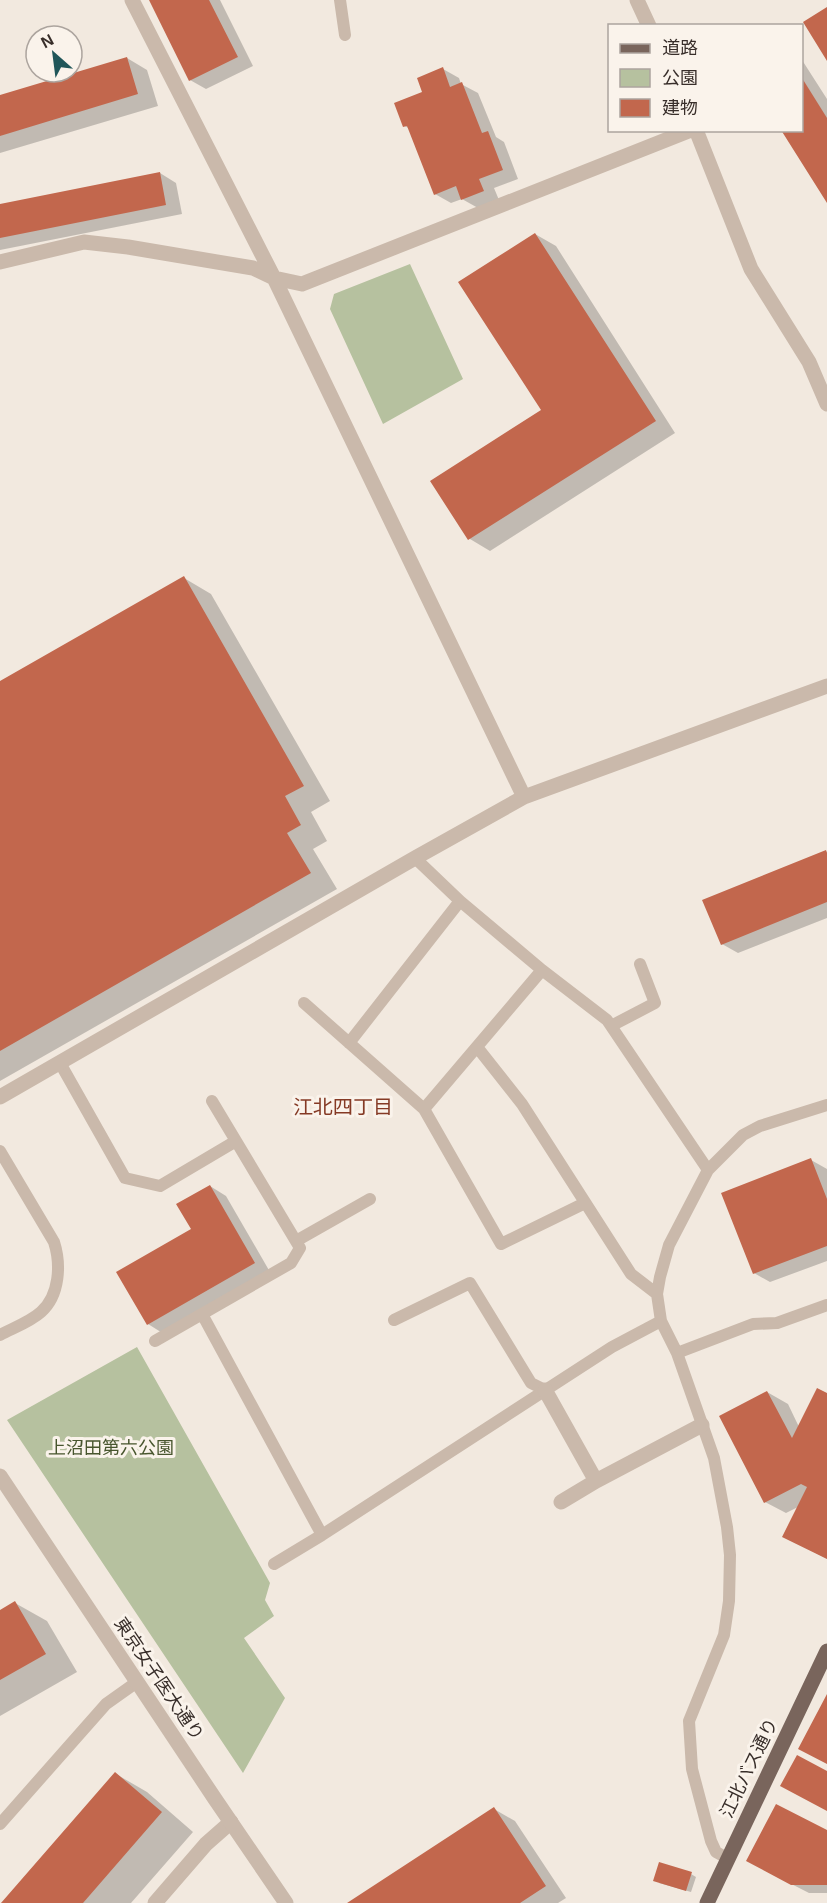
<svg xmlns="http://www.w3.org/2000/svg" width="827" height="1903" font-family="Helvetica,'Noto Sans JP',sans-serif">
  <style>
    .green { fill: #b6c19f }
    .shadow { fill: #0003 }
    .building { fill: #c2674d }
    .lines { fill: none; stroke-linecap: round; stroke-linejoin: round }
    .service { stroke: #cab9ab; stroke-width: 12 }
    .minor { stroke: #cab9ab; stroke-width: 15 }
    .tertiary { stroke: #cab9ab; stroke-width: 15 }
    .primary { stroke: #79655c; stroke-width: 15 }
    .labels { text-anchor: middle; dominant-baseline: central; stroke-width: 6; stroke-linejoin: round; paint-order: stroke }
    .park-label { font-size: 18px; fill: #48562e; stroke: #faf3eb }
    .street-label { font-size: 18px; fill: #382e2a; stroke: #faf3eb }
    .neighbourhood-label { font-size: 20px; fill: #853a25; stroke: #faf3eb }
  </style>
  <rect width="100%" height="100%" fill="#f2e9df"/>
  <path class="green" d="M 410,264 L 463,379 L 383,424 L 330,309 L 334,294 Z
    M 137,1347 L 270,1583 L 265,1600 L 274,1616 L 244,1638 L 285,1698 L 243,1773 L 7,1420 Z"/>
  <path class="shadow" d="M 150,0 L 220,0 L 253,66 L 206,89 L 190,80 Z
    M 127,58 L 147,70 L 158,106 L 0,153 L 0,96 Z
    M 802,60 L 827,99 L 827,200 L 802,130 Z
    M 443,69 L 459,78 L 461,84 L 478,93 L 496,137 L 504,142 L 518,179 L 494,188 L 499,200 L 478,208 L 462,199 L 451,203 L 435,194 L 410,129 L 405,126 L 424,93 Z
    M 160,173 L 176,183 L 182,214 L 0,250 L 0,205 Z
    M 535,234 L 556,246 L 675,433 L 490,551 L 470,539 L 432,482 L 543,410 Z
    M 184,578 L 211,594 L 330,801 L 311,812 L 327,841 L 313,849 L 337,889 L 0,1081 L 0,683 Z
    M 825,851 L 827,852 L 827,918 L 738,953 L 722,944 Z
    M 811,1160 L 827,1169 L 827,1261 L 770,1282 L 754,1273 Z
    M 210,1186 L 226,1196 L 270,1272 L 164,1334 L 148,1324 L 193,1230 Z
    M 767,1392 L 788,1404 L 799,1427 L 827,1394 L 827,1559 L 784,1536 L 798,1507 L 786,1513 L 765,1502 Z
    M 15,1603 L 47,1621 L 77,1672 L 0,1716 L 0,1612 Z
    M 116,1774 L 147,1792 L 193,1832 L 131,1903 L 3,1903 Z
    M 494,1809 L 515,1821 L 566,1898 L 558,1903 L 350,1903 Z
    M 827,1832 L 827,1893 L 809,1893 L 764,1870 Z
    M 691,1874 L 696,1877 L 691,1892 L 659,1883 Z"/>
  <path class="building" d="M 149,0 L 209,0 L 238,57 L 189,81 Z
    M 827,7 L 827,61 L 803,22 Z
    M 127,57 L 138,94 L 0,136 L 0,95 Z
    M 443,67 L 450,87 L 462,82 L 482,133 L 488,131 L 503,170 L 479,179 L 484,191 L 461,200 L 456,186 L 434,195 L 407,126 L 403,127 L 394,103 L 422,92 L 417,78 Z
    M 802,78 L 827,118 L 827,203 L 781,130 L 802,130 Z
    M 160,172 L 166,205 L 0,238 L 0,204 Z
    M 535,233 L 656,421 L 468,540 L 430,481 L 541,410 L 458,282 Z
    M 184,576 L 304,786 L 285,796 L 301,825 L 287,833 L 311,873 L 0,1051 L 0,681 Z
    M 826,850 L 827,853 L 827,902 L 721,945 L 702,900 Z
    M 811,1158 L 827,1199 L 827,1246 L 753,1274 L 721,1193 Z
    M 210,1185 L 255,1263 L 147,1325 L 116,1272 L 191,1229 L 176,1204 Z
    M 817,1388 L 827,1393 L 827,1559 L 782,1537 L 807,1487 L 801,1484 L 764,1503 L 719,1416 L 767,1391 L 792,1438 Z
    M 15,1601 L 46,1654 L 0,1680 L 0,1610 Z
    M 827,1694 L 827,1764 L 798,1749 Z
    M 797,1755 L 827,1771 L 827,1811 L 780,1786 Z
    M 115,1772 L 162,1812 L 83,1903 L 1,1903 Z
    M 776,1804 L 827,1830 L 827,1885 L 791,1885 L 746,1861 Z
    M 494,1807 L 546,1886 L 520,1903 L 347,1903 Z
    M 659,1862 L 692,1872 L 686,1891 L 653,1881 Z"/>
  <g class="lines">
    <path class="service" d="M 340,0 L 345,35
      M 415,858 L 460,901 L 542,970 L 607,1020 L 708,1170
      M 304,1003 L 424,1109 L 501,1244 L 585,1203
      M 611,1026 L 655,1003 L 640,964
      M 349,1043 L 460,901
      M 477,1047 L 522,1104 L 631,1274 L 657,1294
      M 60,1063 L 125,1178 L 160,1186 L 236,1141 L 300,1248 L 291,1263 L 202,1314 L 322,1535
      M 212,1101 L 236,1141
      M 424,1109 L 542,970
      M 0,1151 L 54,1242 C 61,1264 60,1295 41,1312 C 30,1322 13,1328 0,1335
      M 296,1241 L 370,1199
      M 394,1320 L 470,1283 L 531,1383 L 545,1390
      M 155,1341 L 202,1314
      M 677,1353 L 753,1324 L 777,1323 L 827,1305
      M 274,1564 L 322,1535 L 612,1347 L 661,1321
      M 0,1824 L 106,1704 L 137,1682
      M 727,1858 L 716,1852 L 711,1841 L 692,1769 L 689,1721 L 724,1635 L 729,1601 L 730,1555 L 727,1527 L 714,1458 L 677,1353 L 661,1321 L 657,1294 L 660,1277 L 669,1245 L 708,1170 L 743,1135 L 760,1126 L 827,1105"/>
    <path class="minor" d="M 132,0 L 274,278 L 524,797
      M 637,0 L 649,26
      M 696,130 L 751,269 L 809,362 L 827,404
      M 0,262 L 84,242 L 128,247 L 253,268 L 274,278 L 302,284 L 691,130
      M 0,1097 L 415,858 L 524,797 L 827,686
      M 545,1390 L 596,1481 L 702,1425
      M 561,1502 L 596,1481
      M 155,1903 L 206,1844 L 231,1822"/>
    <path class="tertiary" d="M 0,1476 L 215,1799 L 286,1903"/>
    <path class="primary" d="M 707,1903 L 827,1651"/>
  </g>
  <g class="labels">
    <g class="park-label">
      <text x="111" y="1448">上沼田第六公園</text>
    </g>
    <g class="street-label">
      <text transform="translate(159 1679) rotate(56)">東京女子医大通り</text>
      <text transform="translate(749 1768) rotate(-64)">江北バス通り</text>
    </g>
    <g class="neighbourhood-label">
      <text x="343" y="1107">江北四丁目</text>
    </g>
  </g>
  <rect x="608" y="24" width="195" height="108" fill="#faf3eb" stroke="#aca49e" stroke-width="1.5"/>
  <rect x="620" y="44" width="30" height="9" fill="#79655c" stroke="#aca49e" stroke-width="1.5"/>
  <text x="662" y="54" font-size="18" fill="#382e2a">道路</text>
  <rect x="620" y="69" width="30" height="18" fill="#b6c19f" stroke="#aca49e" stroke-width="1.5"/>
  <text x="662" y="84" font-size="18" fill="#382e2a">公園</text>
  <rect x="620" y="99" width="30" height="18" fill="#c2674d" stroke="#aca49e" stroke-width="1.5"/>
  <text x="662" y="114" font-size="18" fill="#382e2a">建物</text>
  <g transform="translate(54 54) rotate(332)"><circle r="28" fill="#faf3eb" stroke="#aca49e" stroke-width="1.5"/>
  <path d="M0-4.5L10 22L0 15L-10 22Z" fill="#205659"/>
  <text y="-9" font-size="16" font-weight="bold" text-anchor="middle" fill="#382e2a">N</text>
  </g>
</svg>
